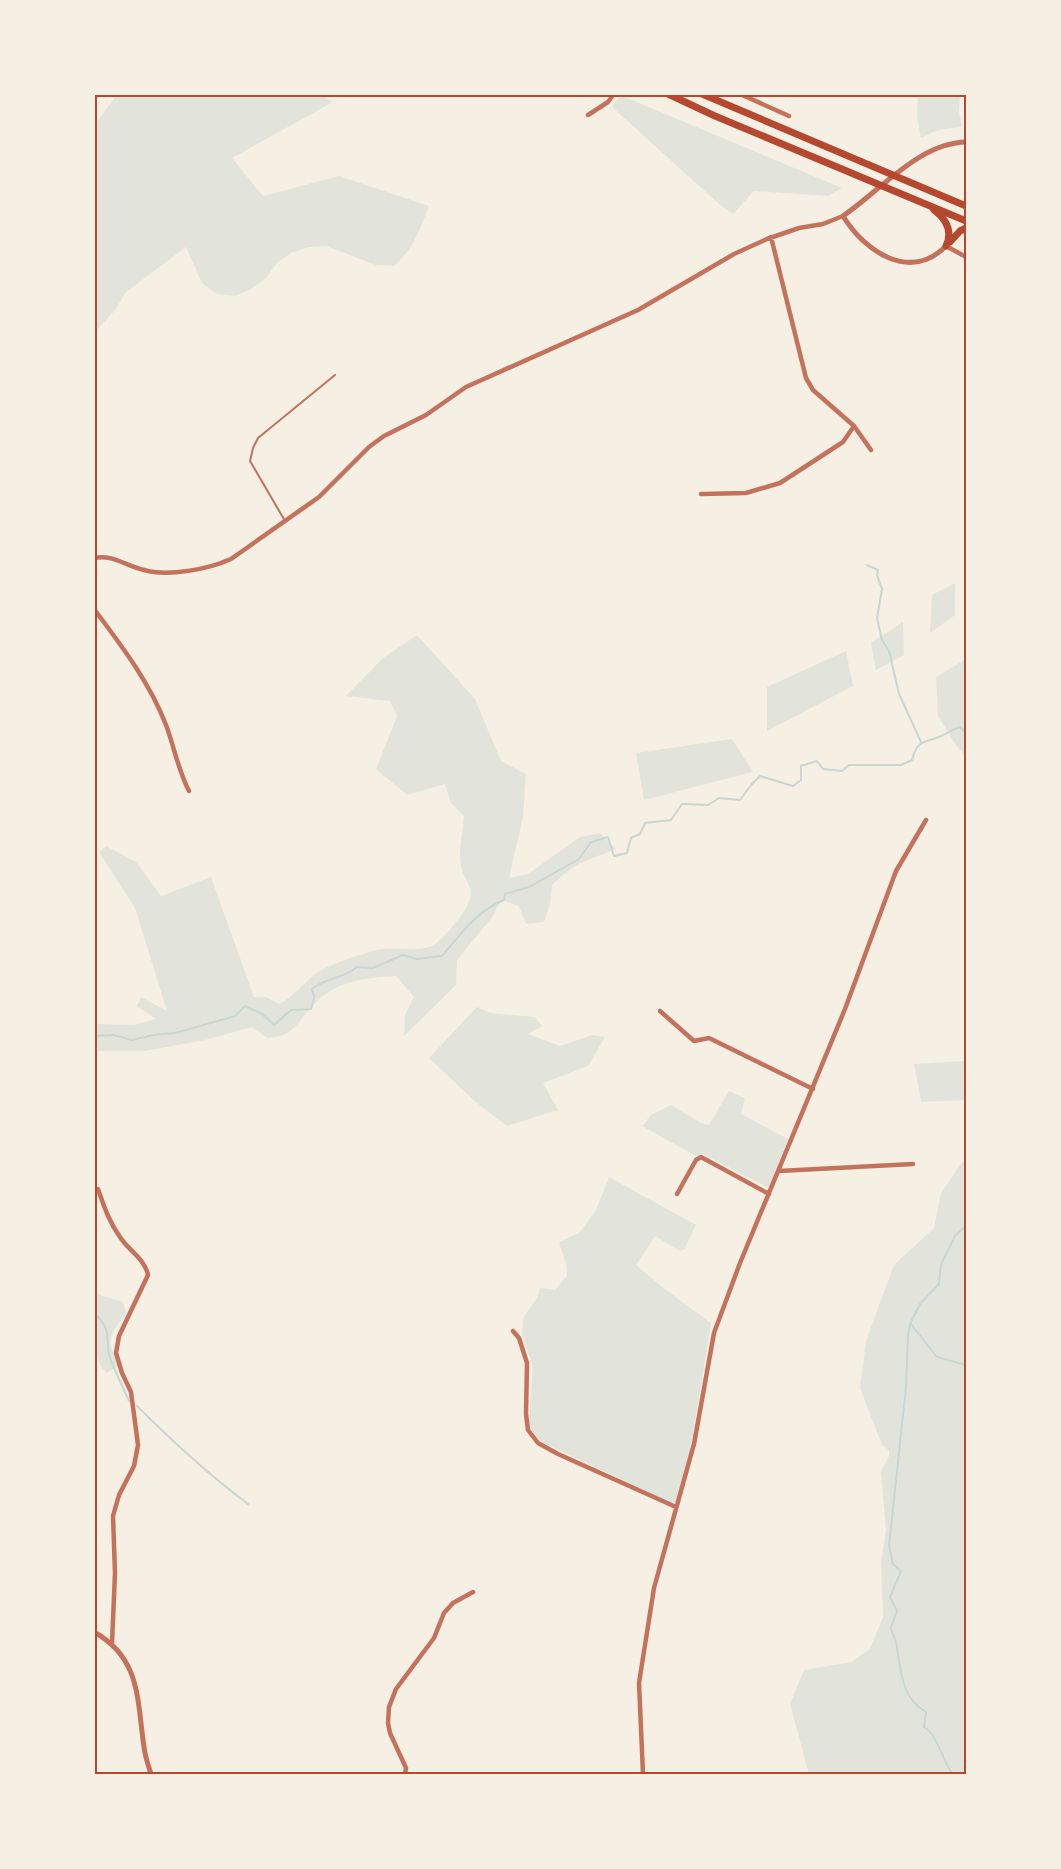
<svg xmlns="http://www.w3.org/2000/svg" width="1061" height="1869" font-family="'Noto Sans',sans-serif">
  <style>
    .green { fill: #e2e4dc }
    .lines { fill: none; stroke-linecap: round; stroke-linejoin: round }
    .stream { stroke: #c9d6d2; stroke-width: 2 }
    .service { stroke: #c5725c; stroke-width: 2 }
    .minor { stroke: #c5725c; stroke-width: 4.5 }
    .tertiary { stroke: #c5725c; stroke-width: 5 }
    .trunk { stroke: #b5482f; stroke-width: 7 }
    .neatline { fill: none; stroke: #b5482f; stroke-width: 2 }
  </style>
  <rect width="100%" height="100%" fill="#f6efe4"/>
  <path class="green" d="M 258,94 L 259,97 L 269,94 L 321,95 L 333,102 L 232,158 L 263,196 L 339,176 L 429,206 C 419,231 415,247 394,266 L 376,265 L 326,246 L 309,247 L 291,253 L 277,263 L 266,278 L 251,289 L 235,296 L 217,294 L 202,283 L 186,247 L 125,293 L 116,309 L 95,332 L 95,124 L 117,95 Z
    M 620,95 L 842,188 L 828,196 L 754,191 L 733,214 L 719,204 L 612,107 Z
    M 918,95 L 960,95 L 959,111 L 962,127 L 938,130 L 921,138 L 917,116 Z
    M 955,583 L 955,615 L 930,633 L 932,595 Z
    M 903,622 L 904,655 L 876,670 L 871,643 Z
    M 417,635 L 475,699 L 501,761 L 526,774 L 523,817 L 509,878 L 528,874 L 580,837 L 600,833 L 616,849 L 580,863 L 565,873 L 552,885 L 550,904 L 544,922 L 526,924 L 519,906 L 501,900 L 493,916 L 457,960 L 456,985 L 404,1036 L 405,1015 L 414,997 L 396,976 C 362,978 337,980 311,1007 C 303,1015 296,1030 285,1034 C 280,1037 273,1037 267,1038 L 252,1027 L 205,1040 L 145,1051 L 95,1051 L 95,1023 L 98,1024 L 134,1025 L 156,1019 L 137,1006 L 141,997 L 167,1011 L 135,908 L 99,852 L 106,846 L 136,862 L 161,896 L 211,877 L 254,997 L 266,997 L 279,1004 C 292,998 303,984 314,975 C 329,964 351,958 369,952 C 388,944 416,953 432,946 C 442,941 463,915 468,904 C 476,886 464,882 461,866 C 458,851 463,831 464,816 L 451,803 L 445,784 L 407,795 L 376,769 L 397,716 L 390,701 L 346,696 L 383,658 Z
    M 846,651 L 853,686 L 767,731 L 767,687 Z
    M 966,659 L 966,757 L 956,745 L 938,716 L 936,677 Z
    M 732,739 L 753,772 L 644,800 L 636,753 Z
    M 477,1007 L 490,1013 L 535,1017 L 542,1026 L 528,1034 L 560,1046 L 592,1035 L 605,1037 L 588,1066 L 543,1083 L 558,1110 L 507,1126 L 477,1103 L 429,1058 Z
    M 966,1061 L 966,1100 L 921,1102 L 914,1064 Z
    M 729,1091 L 745,1098 L 741,1114 L 788,1139 L 769,1188 L 703,1154 L 696,1156 L 642,1126 L 651,1115 L 671,1105 L 701,1123 L 709,1125 Z
    M 966,1157 L 966,1774 L 809,1774 L 790,1704 L 804,1670 L 851,1662 L 870,1649 L 883,1617 L 881,1563 L 886,1530 L 881,1472 L 889,1456 L 889,1450 L 882,1445 L 860,1388 L 866,1341 L 894,1265 L 934,1228 L 941,1193 Z
    M 609,1177 L 696,1225 L 684,1250 L 680,1251 L 655,1236 L 636,1265 L 666,1290 L 711,1323 L 689,1457 L 675,1502 L 671,1503 L 544,1443 L 535,1436 L 529,1423 L 533,1367 L 522,1334 L 523,1318 L 537,1298 L 540,1288 L 555,1290 L 567,1276 L 566,1263 L 559,1242 L 579,1233 L 596,1210 Z
    M 94,1291 L 103,1296 L 123,1302 L 126,1313 C 109,1337 105,1338 119,1365 L 107,1373 L 100,1366 L 95,1347 Z"/>
  <g class="lines">
    <path class="stream" d="M 867,565 L 878,570 L 877,575 L 882,589 L 877,618 L 882,640 L 889,651 L 899,694 L 921,742
      M 94,1036 L 113,1035 L 132,1040 L 153,1035 L 175,1033 L 235,1016 L 245,1006 L 262,1014 L 274,1025 L 291,1010 L 311,1009 L 314,997 L 312,989 C 329,976 341,980 357,967 L 373,968 L 403,955 L 417,959 L 442,956 C 462,933 475,912 504,900 L 505,894 L 529,887 L 579,859 L 591,842 L 608,837 L 614,856 L 627,853 L 631,838 L 640,834 L 645,823 L 671,820 L 682,804 L 708,805 L 719,798 L 740,800 L 751,785 L 760,776 L 793,786 L 801,780 L 801,766 L 817,761 L 823,769 L 842,771 L 849,765 L 901,765 L 912,760 C 918,738 924,744 941,736 C 948,733 953,729 960,727 L 966,733
      M 94,1313 C 115,1332 103,1339 111,1361 C 117,1375 123,1388 129,1401
      M 911,1324 L 937,1357 L 966,1365
      M 137,1406 C 172,1441 208,1474 248,1504
      M 953,1774 C 941,1761 940,1737 924,1727 L 926,1712 C 900,1697 901,1669 896,1642 C 895,1638 892,1633 891,1629 C 891,1624 896,1616 897,1611 L 890,1597 L 901,1571 L 893,1564 L 889,1546 L 906,1387 L 908,1334 L 910,1324 L 920,1304 L 939,1284 L 941,1264 L 955,1236 L 966,1226"/>
    <path class="service" d="M 285,521 L 250,461 L 253,448 L 258,438 L 335,375"/>
    <path class="minor" d="M 740,94 L 789,116
      M 588,115 L 608,102 L 614,94
      M 771,237 L 806,378 L 813,390 L 854,426 L 871,450
      M 946,246 L 966,257
      M 701,494 L 746,493 L 780,483 L 843,442 L 854,426
      M 94,558 C 113,554 126,566 144,570 C 168,577 209,569 231,559 L 319,497 L 369,447 L 384,436 L 426,415 L 466,387 L 638,310 L 734,254 L 767,239 L 799,228 L 823,224 L 843,216
      M 94,609 C 121,645 150,683 166,725 C 174,746 178,770 189,791
      M 660,1011 L 694,1041 L 709,1038 L 813,1089
      M 779,1171 L 913,1164
      M 98,1189 C 104,1206 109,1222 120,1237 C 129,1251 145,1259 148,1275 L 119,1336 L 116,1353 L 122,1373 L 131,1392 L 138,1445 L 134,1466 L 119,1495 L 113,1516 L 115,1573 L 112,1643
      M 677,1194 L 696,1160 L 701,1157 L 769,1194
      M 513,1331 L 519,1338 L 527,1363 L 526,1414 L 528,1430 L 538,1443 L 558,1454 L 676,1507
      M 405,1774 L 406,1768 L 390,1733 L 388,1723 L 389,1707 L 396,1689 L 434,1638 L 444,1613 L 453,1603 L 473,1592
      M 643,1774 L 639,1683 L 654,1588 L 694,1444 L 714,1333 L 740,1263 L 845,1009 L 896,871 L 926,820"/>
    <path class="tertiary" d="M 946,246 C 910,282 865,252 843,216 C 881,190 919,143 966,142
      M 94,1632 C 141,1658 137,1700 144,1747 C 145,1756 148,1765 151,1774"/>
    <path class="trunk" d="M 668,94 L 715,116 L 966,221
      M 702,94 L 966,206
      M 934,210 C 946,219 953,231 946,246
      M 950,242 L 960,231 L 966,228"/>
  </g>
  <rect width="1061" height="1869" fill="none" stroke="#f6efe4" stroke-width="192"/>
  <rect x="96" y="96" width="869" height="1677" class="neatline"/>
</svg>
